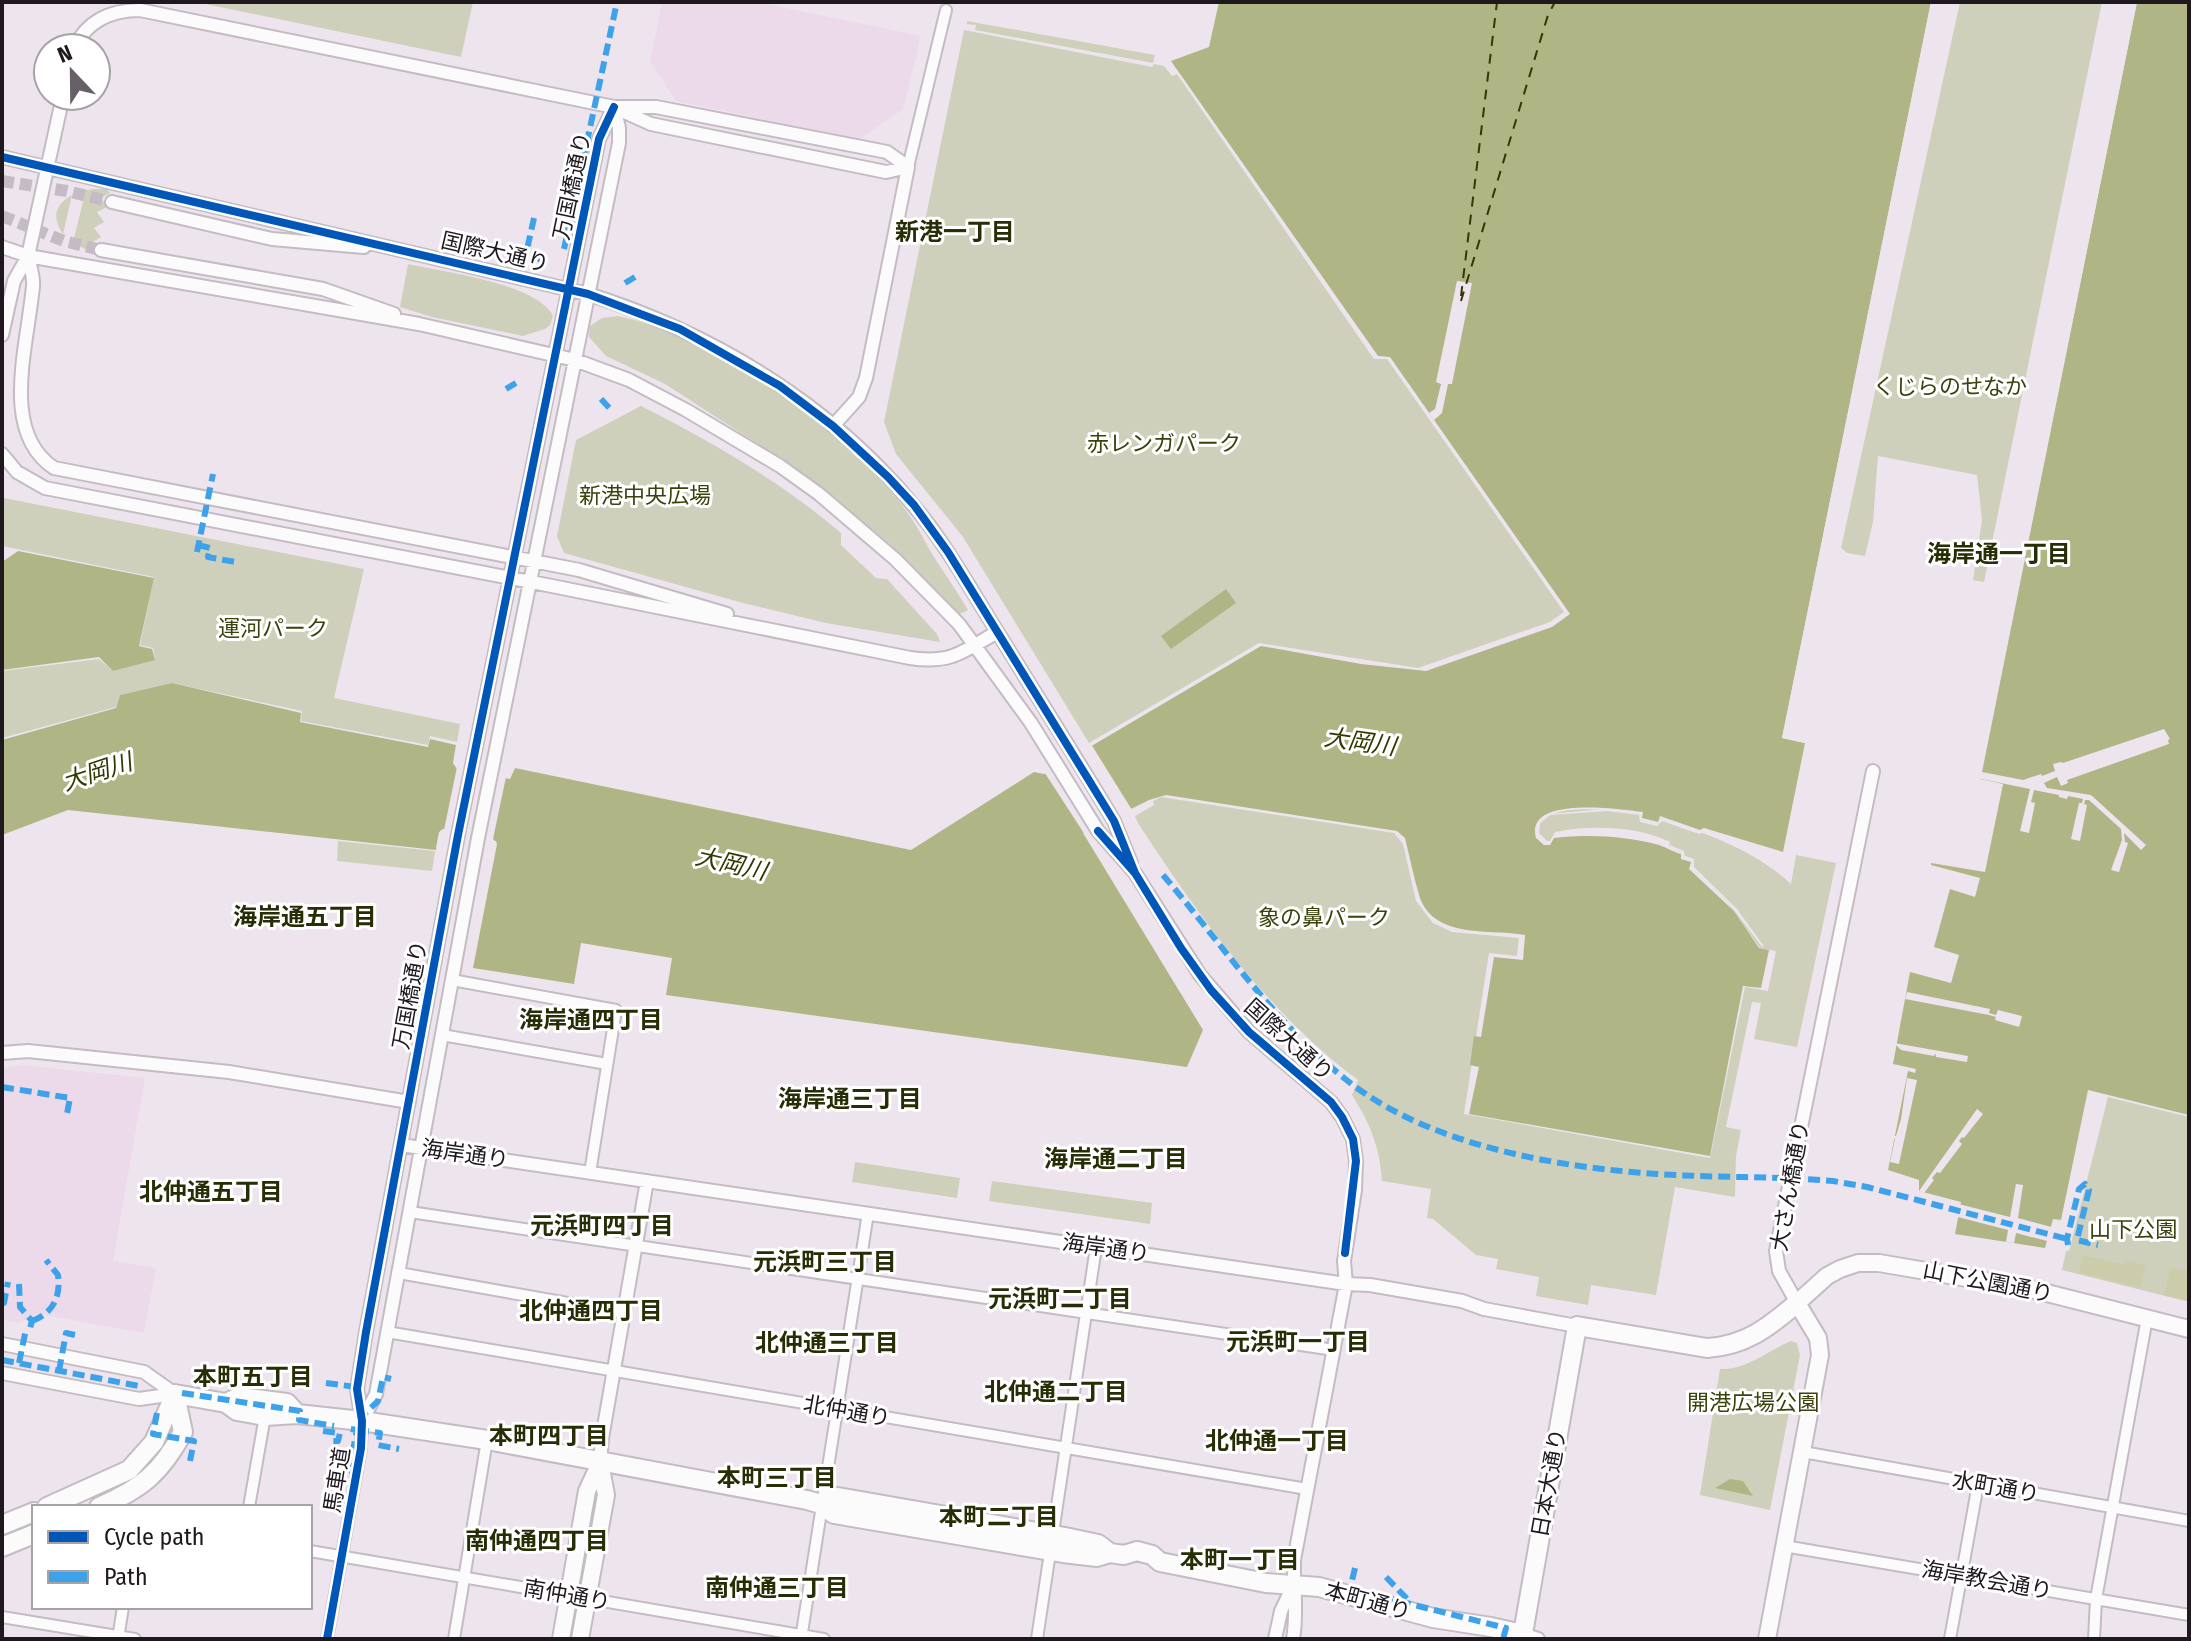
<svg xmlns="http://www.w3.org/2000/svg" width="2191" height="1641" font-family="'Fira Sans Condensed','Noto Sans JP',sans-serif">
  <style>
    .built { fill: #ecdaeb }
    .green { fill: #cfd0bb }
    .forest { fill: #cbcdaa }
    .water { fill: #b0b586 }
    .pier { fill: #eee4ee }
    .lines { fill: none; stroke-linecap: round; stroke-linejoin: round }
    .ferry { stroke: #323800; stroke-width: 2; stroke-dasharray: 10 8; stroke-linecap: butt }
    .tertiary-tunnel { stroke: #c5bbc5; stroke-width: 12; stroke-dasharray: 12 6; stroke-linecap: butt }
    .minor-casing { stroke: #c3bcc3; stroke-width: 14 }
    .tertiary-casing { stroke: #c3bcc3; stroke-width: 16 }
    .primary-casing { stroke: #c3bcc3; stroke-width: 20 }
    .trunk-casing { stroke: #c3bcc3; stroke-width: 22 }
    .minor { stroke: #fcfbfc; stroke-width: 10 }
    .tertiary { stroke: #fcfbfc; stroke-width: 12 }
    .primary { stroke: #fcfbfc; stroke-width: 16 }
    .trunk { stroke: #fcfbfc; stroke-width: 18 }
    .quiet { stroke: #3da2ea; stroke-width: 6; stroke-dasharray: 12 6; stroke-linecap: butt }
    .cycleway-casing { stroke: #fff; stroke-width: 13 }
    .cycleway { stroke: #0057b8; stroke-width: 8 }
    .labels { text-anchor: middle; dominant-baseline: central; stroke-width: 6; stroke-linejoin: round; paint-order: stroke }
    .street-label { font-size: 22px; fill: #1f191f; stroke: #fff }
    .park-label { font-size: 22px; fill: #3b420b; stroke: #fff }
    .neighbourhood-label { font-size: 24px; font-weight: bold; fill: #272d04; stroke: #fff }
    .water-label { font-size: 24px; font-style: italic; fill: #323800; stroke: #fff }
  </style>
  <rect width="100%" height="100%" fill="#eee4ee"/>
  <path class="built" d="M 662,2 L 757,2 L 921,36 L 903,109 L 860,139 L 676,101 L 650,61 Z
    M 23,1065 L 145,1078 L 113,1261 L 156,1268 L 144,1333 L 38,1314 L 19,1323 L 2,1320 L 2,1068 Z"/>
  <path class="green" d="M 196,2 L 473,2 L 461,57 Z
    M 1960,2 L 2102,2 L 1984,582 L 1973,580 L 1982,520 L 1977,475 L 1878,456 L 1873,522 L 1865,556 L 1847,553 L 1841,548 Z
    M 967,21 L 1155,55 L 1153,63 L 975,30 L 976,25 L 967,24 Z
    M 964,30 L 1152,67 L 1154,64 L 1164,66 L 1172,76 L 1177,74 L 1374,359 L 1387,359 L 1564,612 L 1550,622 L 1418,668 L 1259,643 L 1089,743 L 963,537 L 896,454 L 884,422 Z
    M 95,189 L 107,189 L 110,193 L 101,198 L 107,207 L 97,212 L 104,222 L 94,228 L 101,237 L 91,243 L 97,251 L 91,253 L 73,242 L 86,190 Z
    M 72,195 L 63,234 C 52,218 54,205 72,195 Z
    M 408,264 C 443,272 536,283 553,316 L 550,325 L 545,329 L 523,336 L 432,317 L 400,307 Z
    M 618,316 C 709,334 854,436 907,512 C 917,525 924,540 932,554 C 944,573 957,591 968,610 L 958,615 L 889,543 L 806,475 L 665,384 L 606,356 L 589,337 L 590,326 L 602,318 Z
    M 641,406 C 712,442 780,481 841,533 L 841,545 L 876,578 L 887,579 L 937,634 L 940,642 L 826,623 L 743,603 L 564,553 L 557,536 L 576,440 Z
    M 4,498 L 364,569 L 334,698 L 460,724 L 457,742 L 430,736 L 428,745 L 301,721 L 302,711 L 172,683 L 120,695 L 116,707 L 2,738 L 2,671 L 99,659 L 113,671 L 155,659 L 153,648 L 140,645 L 154,577 L 2,546 Z
    M 1161,797 L 1394,833 L 1403,844 L 1416,901 L 1433,923 L 1452,932 L 1519,938 L 1517,956 L 1489,953 L 1464,1114 L 1710,1158 L 1745,987 L 1768,991 L 1776,951 L 1760,948 L 1726,900 L 1691,868 L 1693,862 L 1682,858 L 1682,853 L 1669,849 L 1670,842 C 1637,826 1590,825 1555,832 L 1550,841 L 1547,841 L 1539,833 L 1540,824 C 1555,801 1617,811 1641,815 L 1640,820 L 1658,824 L 1660,818 C 1708,834 1754,850 1791,884 L 1796,855 L 1836,863 L 1797,1047 L 1754,1039 L 1761,1003 L 1752,1002 L 1726,1127 L 1741,1130 L 1736,1156 L 1735,1197 L 1675,1187 L 1656,1295 L 1591,1285 L 1588,1305 L 1536,1296 L 1539,1277 L 1496,1269 L 1498,1259 L 1476,1255 L 1433,1219 L 1427,1218 L 1431,1189 L 1382,1181 C 1380,1148 1370,1123 1352,1095 L 1358,1080 C 1268,1013 1199,917 1138,823 L 1135,816 L 1154,805 L 1153,801 Z
    M 338,841 L 435,851 L 432,871 L 337,861 Z
    M 2108,1097 L 2189,1117 L 2189,1302 L 2062,1270 L 2066,1251 L 2069,1251 Z
    M 855,1162 L 960,1178 L 957,1198 L 852,1182 Z
    M 992,1181 L 1152,1203 L 1150,1224 L 989,1201 Z
    M 1791,1341 L 1797,1343 L 1800,1355 L 1770,1510 L 1700,1495 L 1720,1369 C 1747,1370 1767,1351 1791,1341 Z"/>
  <path class="forest" d="M 2083,1255 L 2124,1265 L 2125,1260 L 2146,1265 L 2140,1287 L 2079,1273 Z
    M 2174,1268 L 2189,1271 L 2189,1301 L 2164,1295 L 2170,1270 Z"/>
  <path class="water" d="M 1219,2 L 1931,2 L 1782,738 L 1805,743 L 1783,852 L 1704,828 L 1700,830 L 1660,816 L 1658,822 L 1642,818 L 1643,812 C 1619,809 1524,795 1536,838 L 1544,845 L 1550,845 L 1554,838 C 1590,834 1625,836 1659,845 C 1668,848 1671,851 1681,854 L 1681,859 L 1691,862 L 1689,869 L 1734,911 L 1759,948 L 1769,950 L 1761,988 L 1743,986 L 1710,1156 L 1469,1114 L 1479,1067 L 1470,1065 L 1474,1036 L 1481,1037 L 1494,957 L 1523,960 L 1525,935 C 1491,929 1435,939 1420,898 C 1414,879 1410,858 1405,838 L 1397,831 L 1166,795 L 1149,800 L 1083,833 L 1203,1030 L 1187,1067 L 666,995 L 672,958 L 581,943 L 574,984 L 473,968 L 497,844 L 496,841 L 443,829 L 440,831 L 436,850 L 68,810 L 2,835 L 2,740 L 116,708 L 120,695 L 172,683 L 301,713 L 300,722 L 428,747 L 430,739 L 456,745 L 453,763 L 457,769 L 510,779 L 515,768 L 911,850 L 1034,772 L 1044,774 L 1261,646 L 1361,664 L 1426,671 L 1552,627 L 1570,614 L 1390,357 L 1378,356 L 1171,61 L 1209,47 Z
    M 2137,2 L 2189,2 L 2189,1115 L 2088,1090 L 2061,1220 L 2053,1219 L 2045,1248 L 1955,1234 L 1961,1202 L 1919,1191 L 1919,1180 L 1888,1170 L 1908,1071 L 1915,1073 L 1916,1069 L 1893,1064 L 1910,972 L 1951,983 L 1959,955 L 1934,947 L 1950,889 L 1975,897 L 1980,878 L 1931,865 L 1931,863 L 1985,872 L 2003,784 L 1980,779 Z
    M 18,551 L 154,578 L 139,646 L 152,649 L 155,660 L 113,671 L 99,657 L 2,670 L 2,562 Z
    M 1226,589 L 1236,603 L 1171,649 L 1161,636 Z
    M 1730,1479 L 1743,1481 L 1753,1496 L 1715,1488 Z"/>
  <path class="pier" d="M 1931,2 L 1934,3 L 1787,735 L 1806,739 L 1809,744 L 1782,738 Z
    M 2133,2 L 2137,2 L 1982,772 L 2023,780 L 2041,774 L 2042,776 L 2055,771 L 2053,764 L 2061,762 L 2063,763 L 2164,729 L 2170,739 L 2168,740 L 2169,744 L 2067,780 L 2068,783 L 2061,786 L 2057,777 L 2044,783 L 2047,788 L 2091,795 L 2146,845 L 2141,850 L 2124,833 L 2125,842 L 2128,843 L 2119,872 L 2111,870 L 2122,840 L 2121,829 L 2089,800 L 2085,800 L 2084,804 L 2087,805 L 2080,841 L 2071,839 L 2079,803 L 2082,803 L 2083,799 L 2068,796 L 2067,799 L 2059,797 L 2059,795 L 2034,790 L 2031,802 L 2035,803 L 2029,833 L 2020,831 L 2030,789 L 1976,778 Z
    M 1457,281 L 1472,283 L 1452,384 L 1448,384 L 1442,413 L 1434,420 L 1429,413 L 1435,409 L 1441,384 L 1436,382 Z
    M 1091,744 L 1132,810 L 1087,838 L 1043,770 Z
    M 455,757 L 458,757 L 459,765 L 510,775 L 513,768 L 510,776 L 506,777 L 493,839 L 496,843 L 493,858 L 490,857 L 493,844 L 443,834 L 440,849 L 436,848 L 439,832 L 444,830 L 457,767 L 454,763 Z
    M 1605,809 L 1641,815 L 1640,820 L 1658,824 L 1660,818 L 1704,832 L 1699,834 L 1662,821 L 1657,826 L 1640,822 L 1639,815 L 1607,811 L 1550,815 L 1540,824 L 1549,814 Z
    M 1670,845 L 1684,851 L 1685,856 L 1694,859 L 1694,867 L 1737,909 L 1763,945 L 1763,948 L 1726,900 L 1691,868 L 1693,862 L 1682,858 L 1682,853 L 1669,849 Z
    M 1907,992 L 1990,1009 L 1989,1013 L 1996,1015 L 1998,1010 L 2022,1016 L 2019,1027 L 1995,1020 L 1996,1017 L 1989,1015 L 1905,999 Z
    M 1894,1043 L 1968,1056 L 1967,1062 L 1936,1057 L 1935,1053 L 1934,1056 L 1901,1050 Z
    M 1907,1078 L 1917,1080 L 1899,1164 L 1890,1162 L 1895,1139 L 1891,1138 L 1892,1136 L 1896,1136 L 1901,1119 Z
    M 1977,1109 L 1983,1114 L 1964,1138 L 1962,1137 L 1959,1141 L 1962,1144 L 1940,1173 L 1937,1172 L 1932,1178 L 1934,1180 L 1924,1193 L 1919,1191 Z
    M 2016,1184 L 2023,1185 L 2018,1218 L 2055,1228 L 2051,1242 L 2016,1233 L 2014,1243 L 2006,1242 L 2008,1230 L 1954,1216 L 1956,1205 L 1915,1193 L 2010,1217 Z"/>
  <g class="lines">
    <path class="ferry" d="M 1461,296 L 1497,2
      M 1461,301 L 1548,15 L 1555,2"/>
    <path class="tertiary-tunnel" d="M 2,181 L 67,191 L 112,202
      M 2,216 L 64,241 L 101,250"/>
    <defs>
      <path id="minor" d="M 908,167 L 946,10
        M 452,980 L 616,1010 L 590,1173
        M 442,1035 L 607,1064
        M 410,1212 L 1334,1350
        M 399,1273 L 624,1313
        M 387,1332 L 1307,1489
        M 1803,1452 L 2189,1521
        M 249,1507 L 265,1416
        M 1784,1546 L 2189,1615
        M 310,1551 L 824,1639
        M 2,1617 L 135,1639
        M 118,1639 L 123,1607
        M 327,1639 L 361,1448 L 362,1421
        M 454,1639 L 487,1440
        M 801,1639 L 868,1213
        M 1037,1639 L 1096,1247
        M 1950,1639 L 1978,1484
        M 2094,1639 L 2096,1599 L 2147,1318"/>
      <path id="tertiary" d="M 74,48 C 87,21 111,10 140,10 L 614,107 L 656,107 L 887,152 L 908,167
        M 620,110 L 651,124 L 886,172 L 908,167
        M 2,157 L 588,294 C 712,333 830,404 913,505 C 947,545 972,592 1000,636 C 1038,698 1077,759 1114,821 L 1131,863
        M 112,202 L 272,239 L 364,247
        M 2,247 L 28,256 L 419,324 L 575,360 L 629,380 L 686,410 L 780,466 L 819,494 L 895,559 L 959,624 L 1031,723 L 1098,831 L 1135,873 L 1200,975 L 1249,1032 L 1331,1102 L 1342,1117 L 1353,1139 L 1356,1161 L 1355,1190 L 1344,1261 L 1346,1284 L 1294,1560 C 1293,1589 1298,1610 1293,1639
        M 101,250 L 323,289 L 394,314
        M 28,256 C 30,266 34,277 33,286 C 27,349 0,432 54,468 L 579,570 L 727,614
        M 2,335 L 14,281 L 28,256 L 63,96
        M 833,426 L 859,397 L 866,378 L 908,167
        M 2,454 L 17,472 L 45,488 L 552,586 L 910,658 C 951,664 963,652 997,632
        M 2,1053 L 28,1051 L 229,1072 L 409,1102
        M 401,1145 L 1346,1284 L 1370,1285 L 1462,1301 L 1484,1309 L 1577,1326
        M 1797,1303 L 1779,1271 L 1776,1251 L 1873,771
        M 2,1344 L 144,1372 L 175,1394
        M 2,1373 L 139,1399 L 175,1394
        M 362,1421 L 376,1394 L 478,838 L 619,143 L 619,128 L 614,107
        M 362,1421 L 357,1389 L 366,1332 L 458,835 L 599,139 L 614,107
        M 600,1463 L 602,1438 L 647,1181
        M 1522,1634 L 1538,1639
        M 1275,1639 L 1281,1611 L 1293,1586"/>
      <path id="primary" d="M 561,1639 L 587,1491 L 600,1463
        M 580,1639 L 606,1495 L 600,1463
        M 1767,1639 L 1820,1355 L 1818,1338 L 1797,1303 L 1827,1276 L 1840,1269 L 1858,1263 L 1879,1263 L 2031,1289 L 2189,1329"/>
      <path id="trunk" d="M 175,1394 L 226,1403 L 237,1411 L 265,1416 L 297,1414 L 362,1421 L 487,1440 L 807,1500 L 821,1504 L 834,1514 L 1063,1553 L 1097,1557 L 1110,1553 L 1124,1555 L 1137,1551 L 1152,1555 L 1160,1562 L 1266,1583 L 1319,1587 L 1433,1618 L 1491,1627 L 1522,1634
        M 226,1403 L 239,1397 L 287,1403 L 297,1414
        M 821,1504 L 838,1497 L 1065,1537 L 1098,1544 L 1110,1553
        M 47,1507 L 129,1470 L 154,1442 L 175,1394
        M 99,1507 C 141,1489 161,1473 183,1432 L 175,1394
        M 2,1525 L 34,1512
        M 2,1547 L 34,1534
        M 1522,1639 L 1577,1326 L 1707,1348 C 1745,1346 1769,1327 1797,1303"/>
    </defs>
    <use href="#minor" class="minor-casing"/>
    <use href="#tertiary" class="tertiary-casing"/>
    <use href="#primary" class="primary-casing"/>
    <use href="#trunk" class="trunk-casing"/>
    <use href="#minor" class="minor"/>
    <use href="#tertiary" class="tertiary"/>
    <use href="#primary" class="primary"/>
    <use href="#trunk" class="trunk"/>
    <path class="quiet" d="M 534,218 L 528,245 L 542,262
      M 564,249 L 617,2
      M 625,283 L 635,277
      M 506,389 L 516,383
      M 601,399 L 613,412
      M 198,545 L 210,548 L 208,557 L 235,562
      M 197,552 L 213,474
      M 1163,875 C 1222,944 1272,1020 1344,1078 C 1426,1145 1554,1167 1657,1174 C 1716,1178 1774,1176 1833,1181 L 1867,1187 L 2067,1239
      M 2,1087 L 70,1098 L 67,1114
      M 2068,1245 L 2067,1239 L 2079,1189 L 2085,1184 L 2089,1190 L 2077,1240 L 2098,1245
      M 19,1284 L 20,1307 L 32,1321 L 29,1332
      M 2,1303 L 4,1303 L 8,1282
      M 32,1321 C 53,1313 61,1297 58,1275 L 46,1260
      M 2,1360 L 139,1386
      M 19,1363 L 26,1329
      M 59,1371 L 66,1333 L 75,1335
      M 326,1383 L 356,1387 L 355,1394
      M 182,1393 L 300,1411 L 299,1420 L 334,1426
      M 157,1413 L 153,1434 L 194,1441 L 190,1461
      M 358,1420 L 378,1401 L 383,1377 L 391,1379
      M 357,1430 L 380,1433 L 378,1445 L 399,1449
      M 323,1431 L 340,1433 L 338,1441 L 331,1441
      M 342,1503 L 340,1493 L 344,1472 L 349,1470 L 357,1430 L 345,1428
      M 1355,1568 L 1350,1589 L 1506,1628 L 1503,1639
      M 1386,1577 L 1411,1603"/>
    <defs>
      <path id="cycleway" d="M 2,157 L 588,294 L 680,329 L 780,386 L 833,426 L 888,477 L 914,505 L 948,552 L 1114,821 L 1135,873
        M 1098,831 L 1135,873 L 1181,948 L 1211,990 L 1249,1032 L 1331,1102 L 1342,1117 L 1353,1139 L 1356,1161 L 1345,1253
        M 327,1639 L 361,1448 L 362,1421 L 357,1389 L 366,1332 L 458,835 L 599,139 L 614,107"/>
    </defs>
    <use href="#cycleway" class="cycleway-casing"/>
    <use href="#cycleway" class="cycleway"/>
  </g>
  <g class="labels">
    <g class="street-label">
      <text transform="translate(572 186) rotate(-78)">万国橋通り</text>
      <text transform="translate(495 252) rotate(13)">国際大通り</text>
      <text transform="translate(410 995) rotate(-80)">万国橋通り</text>
      <text transform="translate(1289 1040) rotate(42)">国際大通り</text>
      <text transform="translate(465 1154) rotate(8)">海岸通り</text>
      <text transform="translate(1790 1186) rotate(-80)">大さん橋通り</text>
      <text transform="translate(1106 1248) rotate(8)">海岸通り</text>
      <text transform="translate(1988 1282) rotate(11)">山下公園通り</text>
      <text transform="translate(847 1411) rotate(10)">北仲通り</text>
      <text transform="translate(337 1480) rotate(-81)">馬車道</text>
      <text transform="translate(1549 1483) rotate(-80)">日本大通り</text>
      <text transform="translate(1996 1487) rotate(10)">水町通り</text>
      <text transform="translate(1987 1580) rotate(10)">海岸教会通り</text>
      <text transform="translate(567 1595) rotate(10)">南仲通り</text>
      <text transform="translate(1368 1601) rotate(15)">本町通り</text>
    </g>
    <g class="park-label">
      <text x="1950" y="386">くじらのせなか</text>
      <text x="1164" y="443">赤レンガパーク</text>
      <text x="645" y="495">新港中央広場</text>
      <text x="273" y="628">運河パーク</text>
      <text x="1324" y="917">象の鼻パーク</text>
      <text x="2133" y="1229">山下公園</text>
      <text x="1753" y="1402">開港広場公園</text>
    </g>
    <g class="neighbourhood-label">
      <text x="955" y="232">新港一丁目</text>
      <text x="1999" y="554">海岸通一丁目</text>
      <text x="305" y="917">海岸通五丁目</text>
      <text x="591" y="1020">海岸通四丁目</text>
      <text x="850" y="1099">海岸通三丁目</text>
      <text x="1116" y="1159">海岸通二丁目</text>
      <text x="211" y="1192">北仲通五丁目</text>
      <text x="602" y="1226">元浜町四丁目</text>
      <text x="825" y="1262">元浜町三丁目</text>
      <text x="1060" y="1299">元浜町二丁目</text>
      <text x="591" y="1311">北仲通四丁目</text>
      <text x="1298" y="1342">元浜町一丁目</text>
      <text x="827" y="1343">北仲通三丁目</text>
      <text x="253" y="1377">本町五丁目</text>
      <text x="1056" y="1392">北仲通二丁目</text>
      <text x="549" y="1436">本町四丁目</text>
      <text x="1277" y="1441">北仲通一丁目</text>
      <text x="777" y="1478">本町三丁目</text>
      <text x="999" y="1517">本町二丁目</text>
      <text x="537" y="1541">南仲通四丁目</text>
      <text x="1240" y="1560">本町一丁目</text>
      <text x="777" y="1588">南仲通三丁目</text>
    </g>
    <g class="water-label">
      <text transform="translate(1360 742) rotate(8)">大岡川</text>
      <text transform="translate(97 772) rotate(-18)">大岡川</text>
      <text transform="translate(731 864) rotate(13)">大岡川</text>
    </g>
  </g>
  <rect width="2191" height="1641" fill="none" stroke="#1f191f" stroke-width="8"/>
  <rect x="32" y="1505" width="280" height="104" fill="#ffffff" stroke="#a5a3a5" stroke-width="2"/>
  <rect x="48" y="1531" width="40" height="12" fill="#0057b8" stroke="#a5a3a5" stroke-width="2"/>
  <text x="104" y="1545" font-size="24" fill="#1f191f">Cycle path</text>
  <rect x="48" y="1571" width="40" height="12" fill="#3da2ea" stroke="#a5a3a5" stroke-width="2"/>
  <text x="104" y="1585" font-size="24" fill="#1f191f">Path</text>
  <g transform="translate(72 72) rotate(338)"><circle r="38" fill="#ffffff" stroke="#a5a3a5" stroke-width="2"/>
  <path d="M0-6L14 30L0 20L-14 30Z" fill="#676067"/>
  <text y="-12" font-size="22" font-weight="bold" text-anchor="middle" fill="#1f191f">N</text>
  </g>
</svg>
